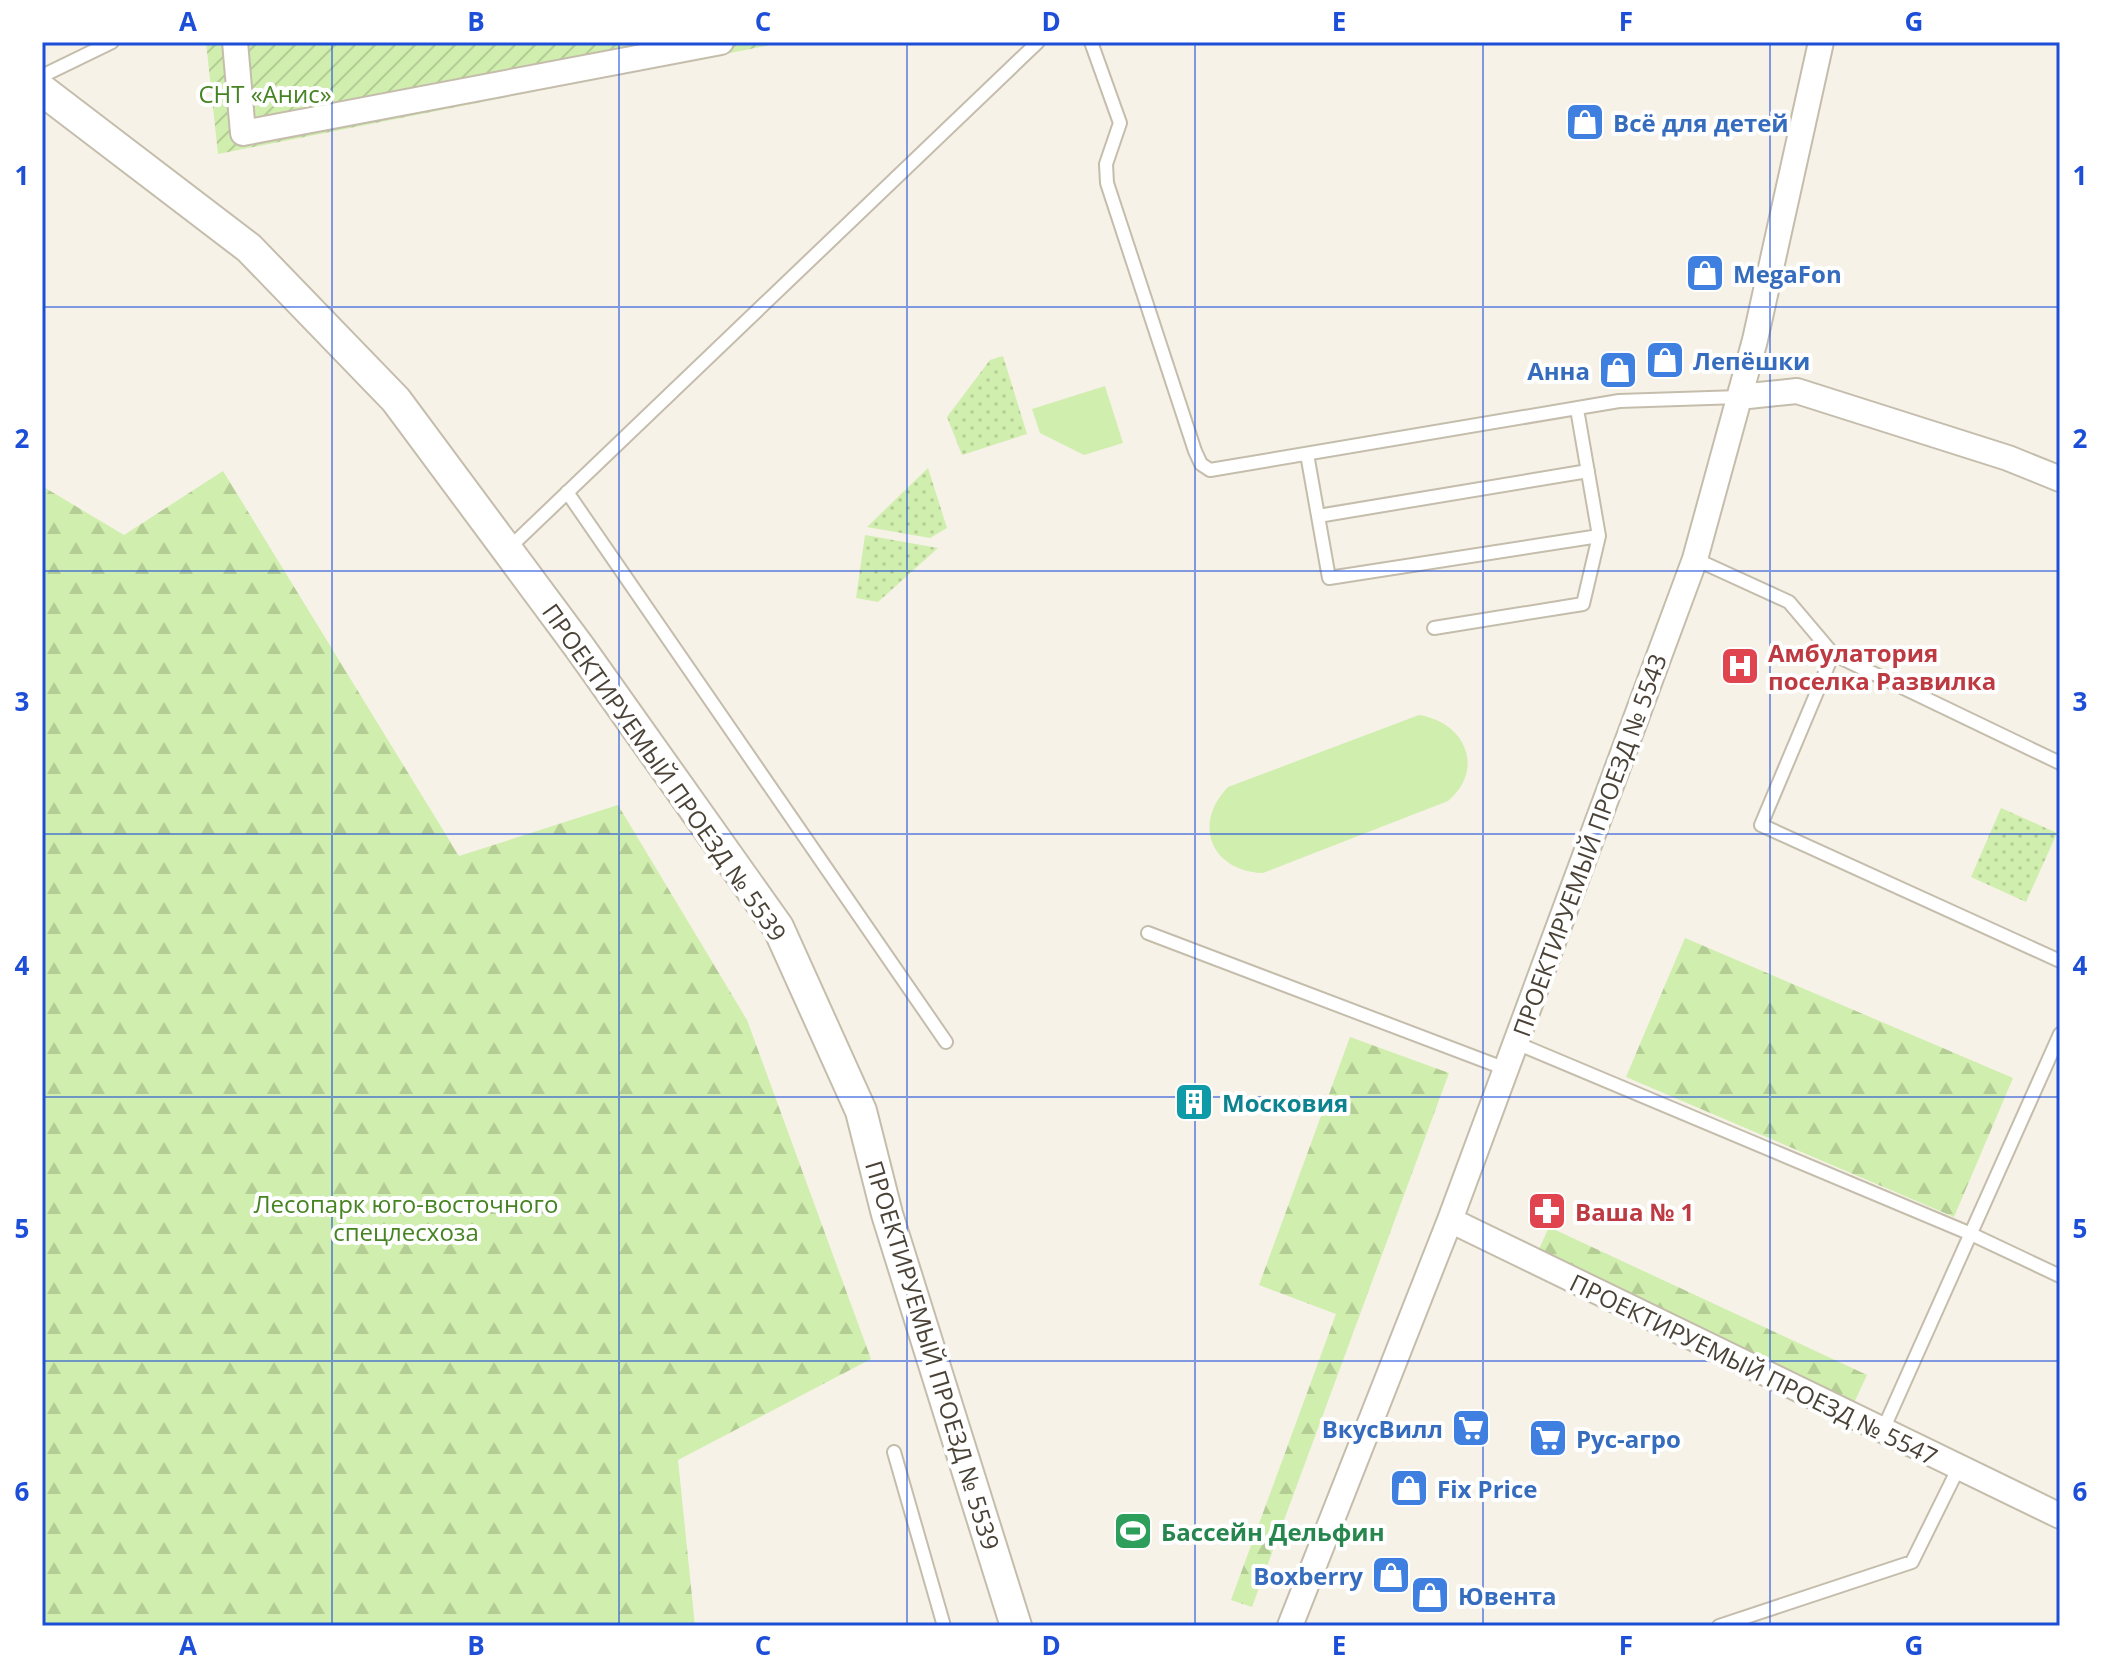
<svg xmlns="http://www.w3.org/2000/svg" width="2102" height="1668" font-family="'Open Sans',sans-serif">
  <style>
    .grass { fill: url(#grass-dots) }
    .forest { fill: url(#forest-firs) }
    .garden { fill: url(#garden-furrows) }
    .pitch { fill: #d0eead }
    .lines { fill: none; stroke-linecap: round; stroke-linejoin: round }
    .service-casing { stroke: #c5bdac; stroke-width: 16 }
    .minor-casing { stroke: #c5bdac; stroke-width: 28 }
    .tertiary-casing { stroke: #c5bdac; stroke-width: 34 }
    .service { stroke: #fff; stroke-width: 12 }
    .minor { stroke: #fff; stroke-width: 24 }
    .tertiary { stroke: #fff; stroke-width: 30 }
    .grid { fill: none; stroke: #1d4ed8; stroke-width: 2; stroke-opacity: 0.55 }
    .labels { text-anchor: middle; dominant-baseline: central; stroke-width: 8; stroke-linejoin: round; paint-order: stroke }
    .park-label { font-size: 24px; fill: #468322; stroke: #fff }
    .shop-label { font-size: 24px; font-weight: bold; fill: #366cbe; stroke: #fff; text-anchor: start }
    .health-label { font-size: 24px; font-weight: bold; fill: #be3a42; stroke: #fff; text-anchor: start }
    .street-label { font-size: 24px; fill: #4a4236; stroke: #fff }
    .culture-label { font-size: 24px; font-weight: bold; fill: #0d838f; stroke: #fff; text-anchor: start }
    .leisure-label { font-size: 24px; font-weight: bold; fill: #27864d; stroke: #fff; text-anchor: start }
    .neatline { fill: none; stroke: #1d4ed8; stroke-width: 3 }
    .grid-label { font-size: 26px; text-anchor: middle; font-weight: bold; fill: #1d4ed8 }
  </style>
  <defs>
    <pattern id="grass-dots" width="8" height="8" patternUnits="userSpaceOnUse" patternTransform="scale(2)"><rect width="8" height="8" fill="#d0eead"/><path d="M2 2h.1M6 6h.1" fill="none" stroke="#b4cd95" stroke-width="1.8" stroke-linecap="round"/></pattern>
    <pattern id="forest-firs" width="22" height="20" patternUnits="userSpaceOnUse" patternTransform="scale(2)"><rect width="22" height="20" fill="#d0eead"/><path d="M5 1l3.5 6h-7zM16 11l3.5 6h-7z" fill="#b4cd95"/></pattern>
    <pattern id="garden-furrows" width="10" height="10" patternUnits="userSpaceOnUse" patternTransform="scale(2)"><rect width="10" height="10" fill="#d0eead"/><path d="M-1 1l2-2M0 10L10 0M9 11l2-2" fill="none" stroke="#b4cd95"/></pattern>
  </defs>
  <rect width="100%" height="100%" fill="#f6f2e8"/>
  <path class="grass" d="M 1003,356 L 1027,434 L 962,455 L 947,417 L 990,360 Z
    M 928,468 L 947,528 L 930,538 L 867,527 Z
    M 865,535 L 938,548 L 878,602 L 856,598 Z
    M 2001,808 L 2057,833 L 2026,902 L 1971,877 Z"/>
  <path class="forest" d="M 223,471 L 459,856 L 618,805 L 747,1020 L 871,1359 L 678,1460 L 695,1626 L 42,1626 L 42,486 L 124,535 Z
    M 1685,938 L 2013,1078 L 1954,1217 L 1626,1077 Z
    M 1350,1037 L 1449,1073 L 1252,1607 L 1231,1600 L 1336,1314 L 1259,1285 Z
    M 1549,1227 L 1867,1375 L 1853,1405 L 1535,1258 Z"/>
  <path class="garden" d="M 206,42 L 786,42 L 218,154 Z"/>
  <path class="pitch" d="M 1105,386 L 1123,443 L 1084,455 L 1040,433 L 1032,409 Z
    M 1419,715 C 1465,722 1486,769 1448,801 L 1263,873 C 1211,871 1192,824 1228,787 Z"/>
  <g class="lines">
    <defs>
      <path id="service" d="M 1091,42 L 1120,123 L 1106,164 L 1107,183 L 1195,451 L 1201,464 L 1210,470 L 1619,401 L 1739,397
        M 42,76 L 112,42
        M 1307,454 L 1329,578 L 1599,536 L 1577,409
        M 567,492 L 946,1042
        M 1318,516 L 1588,471
        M 507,550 L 1038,42
        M 1695,559 L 1789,602 L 1833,654 L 2060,763
        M 1434,628 L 1583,604 L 1599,536
        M 1833,654 L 1761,825 L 2060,961
        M 1148,933 L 1506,1069
        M 1516,1043 L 1971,1234 L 2060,1276
        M 1882,1432 L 2060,1034
        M 894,1452 L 944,1626
        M 1719,1626 L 1912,1562 L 1958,1469"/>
      <path id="minor" d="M 235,42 L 243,133 L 721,42
        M 1739,397 L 1797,391 L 2008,458 L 2060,479
        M 1450,1220 L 2060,1516
        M 1290,1626 L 1450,1220 L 1695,559 L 1755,340 L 1821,42"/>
      <path id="tertiary" d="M 42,90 L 249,248 L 396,400 L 580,648 L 778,927 L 861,1111 L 887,1214 L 1016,1626"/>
    </defs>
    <use href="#service" class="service-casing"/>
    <use href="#minor" class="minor-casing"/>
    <use href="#tertiary" class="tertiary-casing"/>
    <use href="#service" class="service"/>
    <use href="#minor" class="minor"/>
    <use href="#tertiary" class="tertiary"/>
  </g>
  <path class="grid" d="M 332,42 L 332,1626M 619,42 L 619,1626M 907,42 L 907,1626M 1195,42 L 1195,1626M 1483,42 L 1483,1626M 1770,42 L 1770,1626M 42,307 L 2060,307M 42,571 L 2060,571M 42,834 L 2060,834M 42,1097 L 2060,1097M 42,1361 L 2060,1361"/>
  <defs>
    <symbol id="shop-square" viewBox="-11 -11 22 22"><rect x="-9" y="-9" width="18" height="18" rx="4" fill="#3f7fe0" stroke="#fff"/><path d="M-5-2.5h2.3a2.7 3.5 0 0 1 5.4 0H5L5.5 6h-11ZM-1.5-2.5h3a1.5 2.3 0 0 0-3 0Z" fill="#fff"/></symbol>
    <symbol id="hospital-square" viewBox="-11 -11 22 22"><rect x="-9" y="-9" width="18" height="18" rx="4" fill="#e0444e" stroke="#fff"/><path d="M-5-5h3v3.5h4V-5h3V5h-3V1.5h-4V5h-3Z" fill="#fff"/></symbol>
    <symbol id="building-square" viewBox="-11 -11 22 22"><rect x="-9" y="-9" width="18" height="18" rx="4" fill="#0f9aa8" stroke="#fff"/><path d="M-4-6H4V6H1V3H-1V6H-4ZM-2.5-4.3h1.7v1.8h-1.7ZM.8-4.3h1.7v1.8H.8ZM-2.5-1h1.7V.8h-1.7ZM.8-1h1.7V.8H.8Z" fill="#fff"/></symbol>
    <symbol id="pharmacy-square" viewBox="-11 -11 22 22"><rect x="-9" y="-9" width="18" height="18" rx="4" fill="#e0444e" stroke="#fff"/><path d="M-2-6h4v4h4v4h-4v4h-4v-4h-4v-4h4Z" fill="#fff"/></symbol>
    <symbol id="supermarket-square" viewBox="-11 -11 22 22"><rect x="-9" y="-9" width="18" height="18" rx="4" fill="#3f7fe0" stroke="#fff"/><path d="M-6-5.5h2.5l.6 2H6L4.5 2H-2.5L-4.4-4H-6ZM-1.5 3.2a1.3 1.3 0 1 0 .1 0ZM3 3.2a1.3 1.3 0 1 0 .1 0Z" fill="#fff"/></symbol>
    <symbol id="stadium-square" viewBox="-11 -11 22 22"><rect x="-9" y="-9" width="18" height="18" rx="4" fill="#2e9e5b" stroke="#fff"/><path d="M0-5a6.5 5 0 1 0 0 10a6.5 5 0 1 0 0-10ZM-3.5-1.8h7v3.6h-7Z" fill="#fff"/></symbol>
  </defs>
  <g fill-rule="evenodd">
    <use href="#shop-square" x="1563" y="100" width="44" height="44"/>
    <use href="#shop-square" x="1683" y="251" width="44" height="44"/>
    <use href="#shop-square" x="1643" y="338" width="44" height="44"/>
    <use href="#shop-square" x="1596" y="348" width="44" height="44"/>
    <use href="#hospital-square" x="1718" y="644" width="44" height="44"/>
    <use href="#building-square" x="1172" y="1080" width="44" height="44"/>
    <use href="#pharmacy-square" x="1525" y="1189" width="44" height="44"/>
    <use href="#supermarket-square" x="1449" y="1406" width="44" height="44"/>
    <use href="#supermarket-square" x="1526" y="1416" width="44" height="44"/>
    <use href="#shop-square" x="1387" y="1466" width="44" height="44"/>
    <use href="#stadium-square" x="1111" y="1509" width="44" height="44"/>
    <use href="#shop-square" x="1369" y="1553" width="44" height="44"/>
    <use href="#shop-square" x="1408" y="1573" width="44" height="44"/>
  </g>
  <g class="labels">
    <g class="park-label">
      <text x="265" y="93">СНТ «Анис»</text>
      <text x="406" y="1203">Лесопарк юго-восточного<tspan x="406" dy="28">спецлесхоза</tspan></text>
    </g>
    <g class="shop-label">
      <text x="1613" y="122">Всё для детей</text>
      <text x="1733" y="273">MegaFon</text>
      <text x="1693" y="360">Лепёшки</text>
      <text x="1590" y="370" text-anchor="end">Анна</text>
      <text x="1443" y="1428" text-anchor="end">ВкусВилл</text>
      <text x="1576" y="1438">Рус-агро</text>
      <text x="1437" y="1488">Fix Price</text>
      <text x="1363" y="1575" text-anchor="end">Boxberry</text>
      <text x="1458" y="1595">Ювента</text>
    </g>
    <g class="health-label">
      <text x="1768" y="652">Амбулатория<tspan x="1768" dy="28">поселка Развилка</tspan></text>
      <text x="1575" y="1211">Ваша № 1</text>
    </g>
    <g class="street-label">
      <text transform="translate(665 772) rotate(55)">ПРОЕКТИРУЕМЫЙ ПРОЕЗД № 5539</text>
      <text transform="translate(1589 845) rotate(-70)">ПРОЕКТИРУЕМЫЙ ПРОЕЗД № 5543</text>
      <text transform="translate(933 1355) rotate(73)">ПРОЕКТИРУЕМЫЙ ПРОЕЗД № 5539</text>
      <text transform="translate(1754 1369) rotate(26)">ПРОЕКТИРУЕМЫЙ ПРОЕЗД № 5547</text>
    </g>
    <g class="culture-label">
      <text x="1222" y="1102">Московия</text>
    </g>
    <g class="leisure-label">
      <text x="1161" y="1531">Бассейн Дельфин</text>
    </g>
  </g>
  <rect width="2102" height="1668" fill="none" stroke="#ffffff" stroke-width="88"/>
  <rect x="44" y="44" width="2014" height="1580" class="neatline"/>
  <g class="grid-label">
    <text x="188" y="31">A</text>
    <text x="476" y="31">B</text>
    <text x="763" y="31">C</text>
    <text x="1051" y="31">D</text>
    <text x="1339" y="31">E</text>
    <text x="1626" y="31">F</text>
    <text x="1914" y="31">G</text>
    <text x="22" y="185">1</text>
    <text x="2080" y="185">1</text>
    <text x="22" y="448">2</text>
    <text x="2080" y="448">2</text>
    <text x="22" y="711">3</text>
    <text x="2080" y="711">3</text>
    <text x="22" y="975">4</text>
    <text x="2080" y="975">4</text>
    <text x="22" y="1238">5</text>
    <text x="2080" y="1238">5</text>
    <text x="22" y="1501">6</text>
    <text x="2080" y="1501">6</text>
    <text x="188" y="1655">A</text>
    <text x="476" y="1655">B</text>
    <text x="763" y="1655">C</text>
    <text x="1051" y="1655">D</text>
    <text x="1339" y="1655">E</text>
    <text x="1626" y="1655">F</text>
    <text x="1914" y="1655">G</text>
  </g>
</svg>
